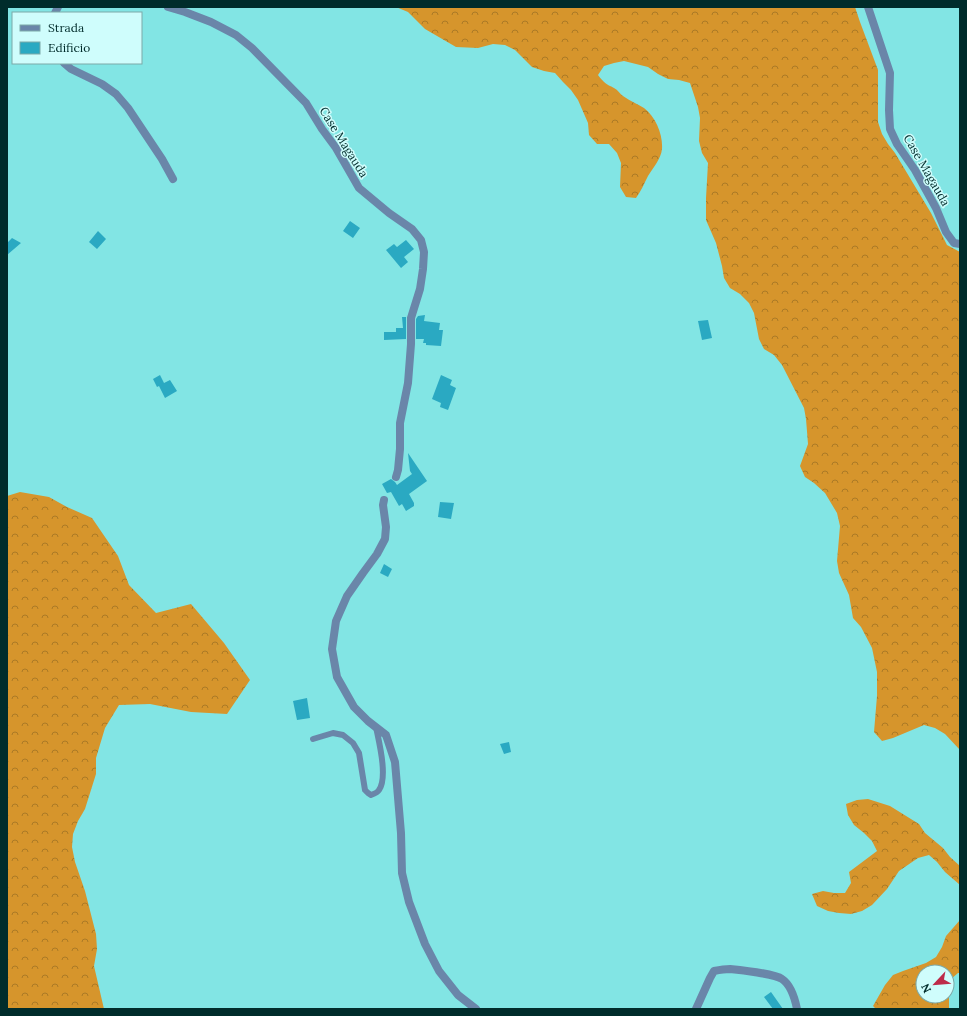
<svg xmlns="http://www.w3.org/2000/svg" width="967" height="1016" font-family="Lora,serif">
  <style>
    .forest { fill: url(#forest-crowns); fill-rule: evenodd }
    .building { fill: #2aa9c2 }
    .lines { fill: none; stroke-linecap: round; stroke-linejoin: round }
    .service { stroke: #6a86a9; stroke-width: 6 }
    .minor { stroke: #6a86a9; stroke-width: 8 }
    .labels { text-anchor: middle; dominant-baseline: central; stroke-width: 3; stroke-linejoin: round; paint-order: stroke }
    .street-label { font-size: 12px; fill: #002c2b; stroke: #cffdfc }
  </style>
  <defs>
    <pattern id="forest-crowns" width="20" height="18" patternUnits="userSpaceOnUse"><rect width="20" height="18" fill="#d6952c"/><path d="M2 6a3 3 0 1 1 6 0M12 15a3 3 0 1 1 6 0" fill="none" stroke="#ab7a26"/></pattern>
  </defs>
  <rect width="100%" height="100%" fill="#82e5e4"/>
  <path class="forest" d="M 396,7 L 855,7 L 860,22 L 878,70 L 878,122 L 882,134 L 888,144 L 895,153 L 931,213 L 947,245 L 960,252 L 960,750 L 945,734 L 935,728 L 924,725 L 893,738 L 882,741 L 874,732 L 877,696 L 877,672 L 872,648 L 861,627 L 853,618 L 849,595 L 839,573 L 837,561 L 840,526 L 837,513 L 825,493 L 814,483 L 805,477 L 800,466 L 808,444 L 806,419 L 804,408 L 782,365 L 774,355 L 764,349 L 759,339 L 754,313 L 749,303 L 740,294 L 730,288 L 724,278 L 722,266 L 716,243 L 706,220 L 706,198 L 708,163 L 702,153 L 699,141 L 700,118 L 698,107 L 690,83 L 679,80 L 668,79 L 658,74 L 648,67 L 624,61 L 614,63 L 604,66 L 598,75 C 604,83 606,84 614,88 C 618,90 620,94 623,96 C 630,101 638,104 644,108 C 656,117 663,135 662,149 C 661,159 653,168 648,176 C 644,184 641,191 636,198 L 626,197 L 620,187 L 621,163 L 617,153 L 609,144 L 597,144 L 589,135 L 588,123 L 578,100 L 571,90 L 563,82 L 555,73 L 544,71 L 532,67 L 515,50 L 505,45 L 493,44 L 478,48 L 456,47 L 425,29 L 408,12 Z
    M 20,492 L 49,497 L 67,507 L 92,518 L 118,556 L 129,585 L 156,613 L 191,604 L 224,643 L 250,680 L 227,714 L 191,712 L 150,704 L 119,705 L 105,728 L 96,758 L 96,774 L 85,809 L 78,821 L 73,834 L 72,847 L 75,862 L 85,891 L 96,934 L 97,949 L 94,966 L 104,1009 L 7,1009 L 7,496 Z
    M 868,799 L 890,806 L 919,824 L 925,833 L 943,848 L 950,857 L 960,866 L 960,885 L 945,872 L 937,862 L 929,855 L 918,858 L 899,871 L 887,889 L 872,905 L 862,911 L 851,914 L 839,913 L 828,911 L 817,906 L 812,894 L 823,891 L 834,893 L 845,893 L 851,883 L 849,872 L 877,851 L 872,841 L 864,833 L 854,825 L 848,815 L 846,804 L 857,800 Z
    M 960,920 L 960,973 L 958,973 L 950,980 L 949,991 L 949,1009 L 876,1009 L 873,1006 L 885,985 L 893,975 L 903,971 L 926,963 L 936,957 L 942,947 L 946,936 ZM 923,972 L 947,972 L 947,996 L 923,996 Z"/>
  <path class="building" d="M 350,221 L 360,228 L 353,238 L 343,231 Z
    M 98,231 L 106,239 L 97,249 L 89,242 Z
    M 12,238 L 21,243 L 7,255 L 7,243 Z
    M 406,240 L 414,249 L 404,257 L 408,262 L 401,268 L 386,250 L 394,244 L 397,247 Z
    M 425,315 L 424,321 L 440,323 L 439,330 L 443,330 L 441,346 L 426,345 L 426,343 L 423,343 L 424,339 L 416,339 L 416,319 L 418,316 Z
    M 402,317 L 406,317 L 406,339 L 384,340 L 384,332 L 396,332 L 396,328 L 403,328 Z
    M 708,320 L 712,338 L 702,340 L 698,321 Z
    M 160,375 L 164,383 L 170,380 L 177,391 L 165,398 L 159,386 L 157,387 L 153,379 Z
    M 441,375 L 452,380 L 450,385 L 456,388 L 448,410 L 440,407 L 441,403 L 432,399 Z
    M 408,453 L 427,481 L 409,494 L 414,503 L 414,506 L 406,511 L 402,504 L 399,506 L 391,492 L 387,493 L 382,484 L 391,479 L 395,482 L 397,485 L 412,474 L 410,471 Z
    M 440,502 L 454,503 L 451,519 L 438,517 Z
    M 384,564 L 392,569 L 388,577 L 380,573 Z
    M 307,698 L 310,718 L 297,720 L 293,701 Z
    M 509,742 L 511,752 L 504,754 L 500,744 Z
    M 771,992 L 783,1009 L 773,1009 L 764,997 Z"/>
  <g class="lines">
    <path class="service" d="M 313,739 L 333,733 L 343,735 L 353,743 L 359,753 L 365,790 L 368,793 L 371,795 C 374,794 378,792 379,790 C 388,777 379,742 376,727"/>
    <path class="minor" d="M 168,7 L 185,12 L 211,22 L 236,35 L 252,48 L 306,103 L 322,129 L 336,148 L 359,188 L 389,213 L 412,229 L 421,240 L 424,252 L 423,269 L 420,289 L 411,318 L 411,344 L 408,383 L 400,423 L 400,449 L 398,470 L 396,477
      M 868,7 L 890,73 L 889,110 L 890,129 L 897,144 L 915,170 L 936,208 L 946,232 L 954,243 L 960,244
      M 55,13 L 58,7
      M 64,63 L 71,69 L 102,84 L 116,94 L 128,108 L 162,159 L 173,179
      M 384,500 L 383,505 L 386,527 L 385,539 L 377,554 L 363,573 L 347,596 L 336,621 L 332,649 L 337,677 L 354,707 L 368,721 L 386,735 L 395,762 L 401,833 L 402,873 L 409,902 L 425,944 L 439,971 L 458,995 L 476,1009
      M 696,1009 L 710,978 L 714,971 C 719,970 725,969 730,969 C 740,970 775,974 782,979 C 791,985 795,999 797,1009"/>
  </g>
  <g class="labels">
    <g class="street-label">
      <text transform="translate(344 142) rotate(58)">Case Magauda</text>
      <text transform="translate(927 170) rotate(60)">Case Magauda</text>
    </g>
  </g>
  <rect width="967" height="1016" fill="none" stroke="#002c2b" stroke-width="16"/>
  <rect x="12" y="12" width="130" height="52" fill="#cffdfc" stroke="#7ca9a8"/>
  <rect x="20" y="25" width="20" height="6" fill="#6a86a9" stroke="#7ca9a8"/>
  <text x="48" y="32" font-size="12" fill="#002c2b">Strada</text>
  <rect x="20" y="42" width="20" height="12" fill="#2aa9c2" stroke="#7ca9a8"/>
  <text x="48" y="52" font-size="12" fill="#002c2b">Edificio</text>
  <g transform="translate(935 984) rotate(244)"><circle r="19" fill="#cffdfc" stroke="#7ca9a8"/>
  <path d="M0-3L7 15L0 10L-7 15Z" fill="#bd2c4a"/>
  <text y="-6" font-size="11" font-weight="bold" text-anchor="middle" fill="#002c2b">N</text>
  </g>
</svg>
